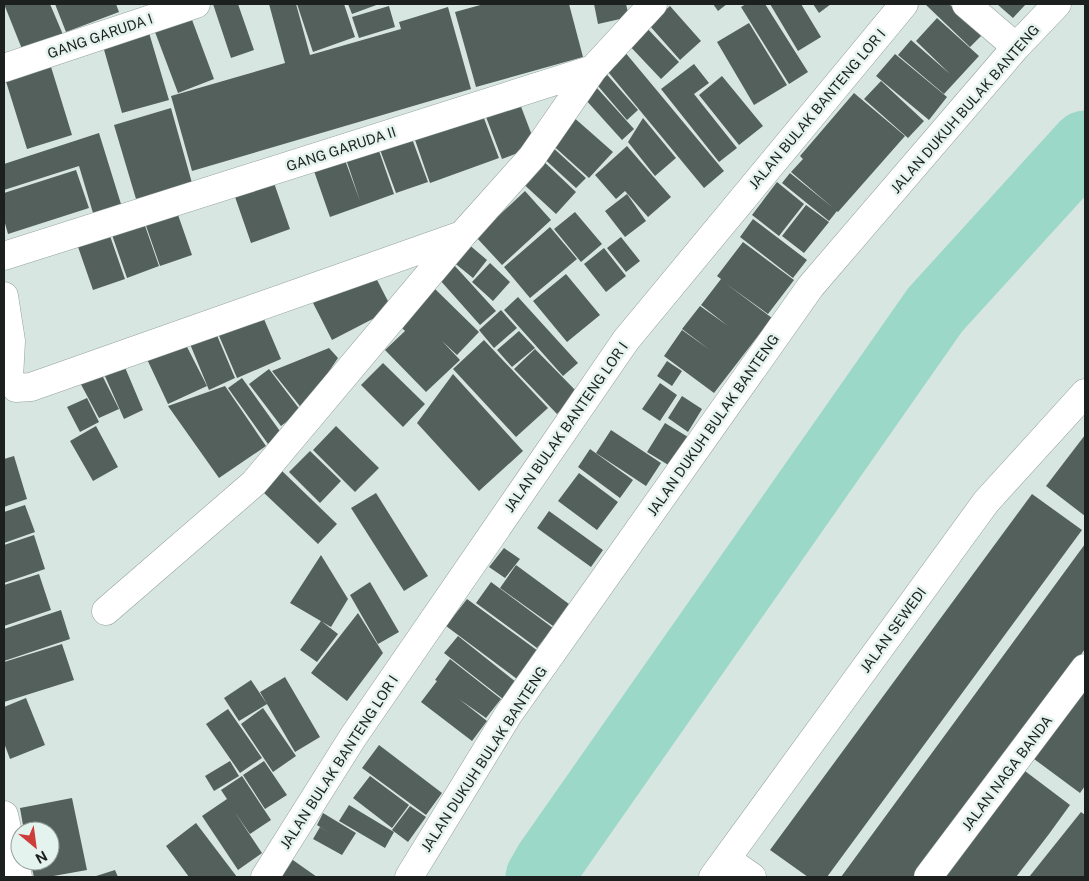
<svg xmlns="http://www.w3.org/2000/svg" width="1089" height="881" font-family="'Public Sans',sans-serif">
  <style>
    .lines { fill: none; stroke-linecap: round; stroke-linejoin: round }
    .river { stroke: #9cd8c7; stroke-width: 69 }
    .building { fill: #54605c }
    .minor-casing { stroke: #92a09b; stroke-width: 29 }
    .minor { stroke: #fff; stroke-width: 28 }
    .labels { text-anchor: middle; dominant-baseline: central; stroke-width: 5; stroke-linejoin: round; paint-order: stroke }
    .street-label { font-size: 14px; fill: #1c211f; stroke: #e5f3ee }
  </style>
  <rect width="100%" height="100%" fill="#d8e6e1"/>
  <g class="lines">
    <path class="river" d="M 540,877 L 548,863 L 935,310 L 1085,145"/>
  </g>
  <path class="building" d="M 4,4 L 50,4 L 64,37 L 24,54 Z
    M 55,4 L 116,4 L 119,12 L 66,32 Z
    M 213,4 L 238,4 L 254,50 L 231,58 Z
    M 269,4 L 296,4 L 310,55 L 401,29 L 399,22 L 448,7 L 471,89 L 192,171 L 171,96 L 285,63 Z
    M 297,4 L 344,4 L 355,37 L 313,52 Z
    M 348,4 L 379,4 L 352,14 Z
    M 484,4 L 569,4 L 583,57 L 476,87 L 455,12 Z
    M 594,4 L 626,4 L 629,17 L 598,24 Z
    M 713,4 L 727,4 L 718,11 Z
    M 746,4 L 765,4 L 808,72 L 789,84 L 741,7 Z
    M 770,4 L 801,4 L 821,37 L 798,51 Z
    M 813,4 L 831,4 L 819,13 Z
    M 925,4 L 949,4 L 982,35 L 970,47 Z
    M 997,4 L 1026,4 L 1013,18 Z
    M 389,6 L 395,27 L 359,38 L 352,17 Z
    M 670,6 L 701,41 L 680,60 L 649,25 Z
    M 188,9 L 214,79 L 178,93 L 152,24 Z
    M 937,18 L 979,56 L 944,94 L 898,55 L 911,40 L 950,74 L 916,41 Z
    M 749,23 L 787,85 L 754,105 L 717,42 Z
    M 644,25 L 679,62 L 661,79 L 626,42 Z
    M 147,26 L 169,100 L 122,113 L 101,39 Z
    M 624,51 L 724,171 L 704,188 L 604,67 Z
    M 895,54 L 947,97 L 929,120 L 876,76 Z
    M 48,57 L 72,135 L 27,149 L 4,75 Z
    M 694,64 L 709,83 L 694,94 L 737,148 L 719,162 L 661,89 Z
    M 603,70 L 638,110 L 627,120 L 592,79 Z
    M 722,76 L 763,126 L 739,145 L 699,95 Z
    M 881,81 L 924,121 L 908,138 L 864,99 Z
    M 597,88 L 634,129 L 622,140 L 585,99 Z
    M 854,93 L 905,136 L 838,212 L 791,172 L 803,159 L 800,156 Z
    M 517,96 L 536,146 L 502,159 L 483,109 Z
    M 171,108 L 192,183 L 136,199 L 114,125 Z
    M 482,113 L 499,158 L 430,183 L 414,137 Z
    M 571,115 L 613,152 L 589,178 L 548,141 Z
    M 643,118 L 676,158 L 655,176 L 628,142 Z
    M 99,133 L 121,204 L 93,213 L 79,166 L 4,190 L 4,164 Z
    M 411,136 L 428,182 L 396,193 L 379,147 Z
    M 549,144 L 586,178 L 576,188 L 539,154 Z
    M 627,146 L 671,197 L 648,217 L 625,191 L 616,199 L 595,175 Z
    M 378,148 L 394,194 L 330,217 L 314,171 L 345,160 L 360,201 L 346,159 Z
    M 539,157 L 576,192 L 556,214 L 518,179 Z
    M 76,170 L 89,208 L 8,234 L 4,220 L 4,193 Z
    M 790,173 L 837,211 L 829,221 L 782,183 Z
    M 273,180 L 290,229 L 251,243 L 234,194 Z
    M 777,182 L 804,204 L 779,236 L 752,215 Z
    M 525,191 L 551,220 L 502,265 L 476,237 Z
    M 627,194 L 646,221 L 625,237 L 605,211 Z
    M 806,205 L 829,222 L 804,253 L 782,236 Z
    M 176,209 L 192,255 L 160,266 L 144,220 Z
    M 575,212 L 602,244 L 581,262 L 554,229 Z
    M 753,219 L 807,260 L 793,278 L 740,237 Z
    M 143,220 L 159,266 L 127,278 L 111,232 Z
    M 550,227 L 577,259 L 530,298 L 504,267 Z
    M 109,233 L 125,279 L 93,290 L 77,244 Z
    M 621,237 L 640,261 L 626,272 L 607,248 Z
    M 743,242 L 794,280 L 768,314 L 725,283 L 772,318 L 714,393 L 664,356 L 682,330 L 710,350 L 682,329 L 700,306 L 728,326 L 701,305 L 721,279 L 717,276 Z
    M 467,243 L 487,260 L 473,278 L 452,261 Z
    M 604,248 L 626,276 L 606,292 L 584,264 Z
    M 490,263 L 510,282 L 493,301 L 472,282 Z
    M 454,265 L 496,311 L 480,325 L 439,279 Z
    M 373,272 L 392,309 L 332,340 L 313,303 Z
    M 566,274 L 600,315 L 567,342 L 533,301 Z
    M 433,287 L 479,332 L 457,355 L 442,341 L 460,360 L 426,392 L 385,350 L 405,331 L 397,323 Z
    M 518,297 L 578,363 L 563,376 L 504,310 Z
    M 501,310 L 517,328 L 494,348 L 479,330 Z
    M 261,312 L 281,359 L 237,378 L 217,331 Z
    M 519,331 L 535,348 L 512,367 L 497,350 Z
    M 216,333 L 235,378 L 209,390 L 190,344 Z
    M 183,339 L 207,386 L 168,404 L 146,357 Z
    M 484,340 L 548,408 L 516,437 L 453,369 Z
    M 329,348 L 338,358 L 303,410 L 272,371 Z
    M 535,349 L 578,393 L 557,414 L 514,369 Z
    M 667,361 L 682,371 L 672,386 L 657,376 Z
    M 383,363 L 425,404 L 403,427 L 361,385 Z
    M 124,365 L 143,410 L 124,419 L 104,374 Z
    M 98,367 L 119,409 L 99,418 L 77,377 Z
    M 269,369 L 301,411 L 281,426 L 249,384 Z
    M 453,374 L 523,451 L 479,491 L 417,423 Z
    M 242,378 L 282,434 L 268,444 L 228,388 Z
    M 660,383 L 677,395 L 660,421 L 642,409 Z
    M 225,386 L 266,446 L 219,478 L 168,406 Z
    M 682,396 L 702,409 L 688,432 L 668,418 Z
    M 87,398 L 99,422 L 80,432 L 67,407 Z
    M 665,423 L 688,437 L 670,466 L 647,452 Z
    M 96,426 L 118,467 L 93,481 L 70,441 Z
    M 336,426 L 379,468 L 355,492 L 313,450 Z
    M 611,430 L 661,463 L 646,486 L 596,453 Z
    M 1085,435 L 1085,516 L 1046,486 Z
    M 590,449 L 633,480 L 620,498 L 578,467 Z
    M 310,451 L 341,481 L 320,503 L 289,472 Z
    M 14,456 L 27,499 L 4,507 L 4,459 Z
    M 282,471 L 337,524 L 318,544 L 263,492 Z
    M 579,473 L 618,502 L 597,530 L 558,501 Z
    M 376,493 L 428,576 L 404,591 L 351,508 Z
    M 1032,494 L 1082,530 L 827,877 L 808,877 L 770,850 Z
    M 25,505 L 35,532 L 4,543 L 4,512 Z
    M 549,511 L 603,550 L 591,567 L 537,528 Z
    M 34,535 L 45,569 L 4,583 L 4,545 Z
    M 1085,544 L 1085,649 L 917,877 L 841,877 Z
    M 504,548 L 520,559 L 505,578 L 489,567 Z
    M 321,555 L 348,599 L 331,627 L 290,603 Z
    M 516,565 L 569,604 L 553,626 L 500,588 Z
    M 39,574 L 51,610 L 4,626 L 4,585 Z
    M 370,582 L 399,632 L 378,644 L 350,595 Z
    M 491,582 L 553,628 L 537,648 L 476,603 Z
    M 467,599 L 538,651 L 517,679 L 446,626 Z
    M 61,610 L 70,639 L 4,661 L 4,629 Z
    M 358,613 L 383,653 L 347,701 L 311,673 Z
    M 321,621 L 338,634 L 317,662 L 300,650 Z
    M 458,636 L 516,682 L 503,699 L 444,653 Z
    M 62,644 L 74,680 L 4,702 L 4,662 Z
    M 450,659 L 501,699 L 486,718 L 459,699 L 487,721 L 472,741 L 421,702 L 437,681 L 435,680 Z
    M 285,677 L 320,737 L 295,752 L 260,692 Z
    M 251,680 L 267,704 L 239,721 L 224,698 Z
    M 1085,684 L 1085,786 L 1080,793 L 1030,756 Z
    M 26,698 L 45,745 L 10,759 L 4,743 L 4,707 Z
    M 263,708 L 296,756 L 273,772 L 241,724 Z
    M 228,709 L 262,758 L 240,773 L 206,724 Z
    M 379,745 L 442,793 L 426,815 L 362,768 Z
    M 230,761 L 239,776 L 214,791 L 205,776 Z
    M 264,761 L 287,795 L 265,809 L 243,775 Z
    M 1021,768 L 1070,805 L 1049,834 L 1016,877 L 939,877 Z
    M 242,776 L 271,820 L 250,834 L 234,811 L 262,853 L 238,870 L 202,816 L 227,799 L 221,790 Z
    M 370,776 L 409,805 L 392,828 L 353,798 Z
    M 72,798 L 87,870 L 48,877 L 34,877 L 30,861 L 50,861 L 50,831 L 24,831 L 20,808 Z
    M 349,805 L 394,832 L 385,848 L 339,821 Z
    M 410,806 L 426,817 L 408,842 L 392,830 Z
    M 1081,812 L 1085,815 L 1085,877 L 1029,877 Z
    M 323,813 L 356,833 L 342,855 L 313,839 L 320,827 L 330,833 L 317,825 Z
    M 196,823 L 237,877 L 189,877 L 166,846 Z
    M 290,858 L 317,877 L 276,877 Z
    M 115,870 L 118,877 L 93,877 Z"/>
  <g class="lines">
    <defs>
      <path id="minor" d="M 966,4 L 1016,47
        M 4,68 L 196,4
        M 4,256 L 593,69
        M 4,296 L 11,341 L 4,344
        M 11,341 L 9,378 L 16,388 L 31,387 L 462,235
        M 106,611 L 254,483 L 463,234 L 532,157 L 593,69 L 653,4
        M 4,815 L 18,877
        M 726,859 L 752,877
        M 265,877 L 353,737 L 626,340 L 904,4
        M 409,877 L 508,715 L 811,286 L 1016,47 L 1057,4
        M 713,877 L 986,502 L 1085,393
        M 928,877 L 1085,668"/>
    </defs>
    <use href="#minor" class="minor-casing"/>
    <use href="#minor" class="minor"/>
  </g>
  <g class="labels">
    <g class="street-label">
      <text transform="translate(100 36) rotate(-19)">GANG GARUDA I</text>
      <text transform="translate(817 109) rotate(-50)">JALAN BULAK BANTENG LOR I</text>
      <text transform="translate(965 109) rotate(-49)">JALAN DUKUH BULAK BANTENG</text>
      <text transform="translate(341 149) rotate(-18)">GANG GARUDA II</text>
      <text transform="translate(713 425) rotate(-55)">JALAN DUKUH BULAK BANTENG</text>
      <text transform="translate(566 427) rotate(-55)">JALAN BULAK BANTENG LOR I</text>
      <text transform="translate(893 630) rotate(-54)">JALAN SEWEDI</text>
      <text transform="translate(484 759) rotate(-57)">JALAN DUKUH BULAK BANTENG</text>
      <text transform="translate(339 762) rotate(-57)">JALAN BULAK BANTENG LOR I</text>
      <text transform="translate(1007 773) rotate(-53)">JALAN NAGA BANDA</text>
    </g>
  </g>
  <rect width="1089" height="881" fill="none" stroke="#1c211f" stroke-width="10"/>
  <g transform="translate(35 846) rotate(151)"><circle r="24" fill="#e5f3ee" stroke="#959f9b"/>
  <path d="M0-4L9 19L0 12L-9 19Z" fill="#cc3d3c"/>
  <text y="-8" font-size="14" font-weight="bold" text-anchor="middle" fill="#1c211f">N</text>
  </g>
</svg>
